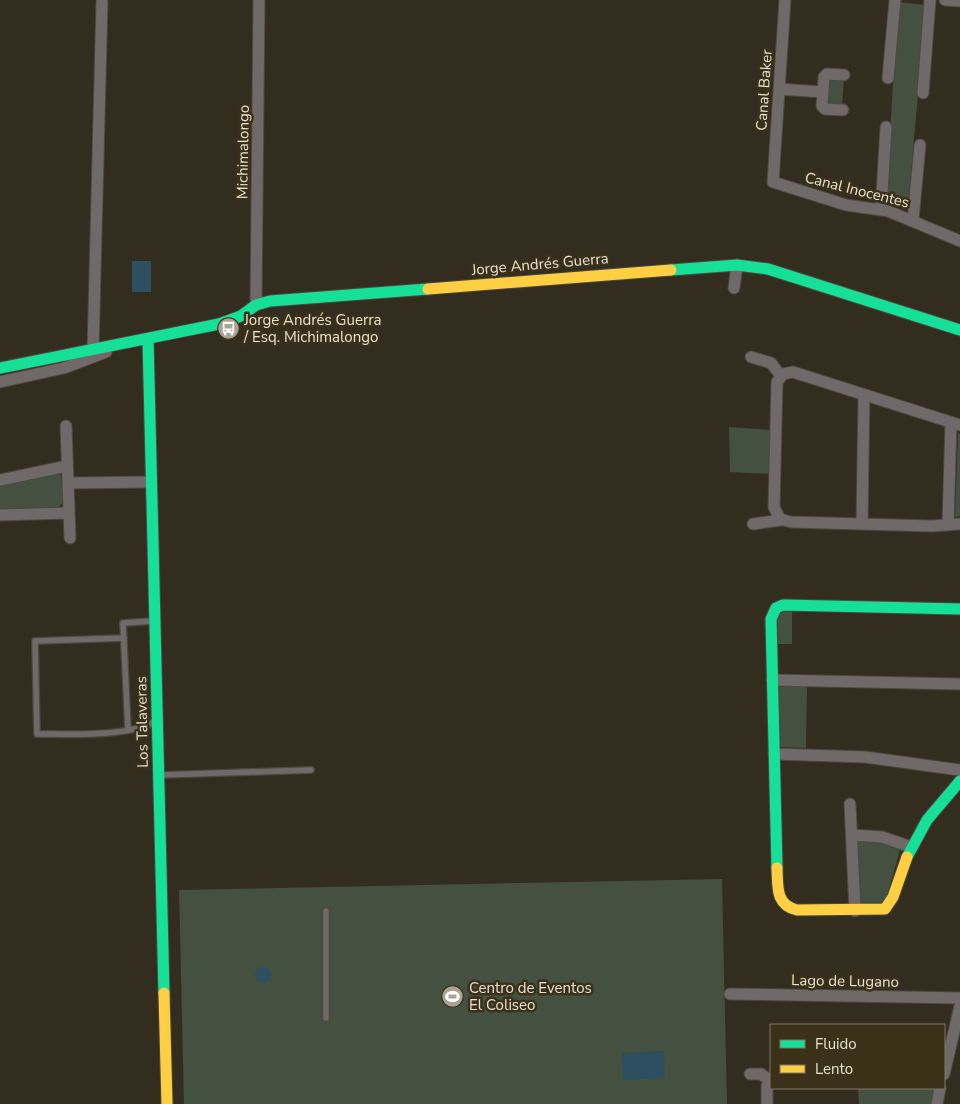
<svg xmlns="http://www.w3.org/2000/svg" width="960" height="1104" font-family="'Nunito Sans',sans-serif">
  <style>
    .green { fill: #445040 }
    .water { fill: #2d4f5f }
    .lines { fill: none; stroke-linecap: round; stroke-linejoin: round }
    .lane-casing { stroke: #4e493e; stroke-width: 8 }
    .street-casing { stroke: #4e493e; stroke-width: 13 }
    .fast-casing { stroke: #4e493e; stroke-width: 13 }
    .slow-casing { stroke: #4e493e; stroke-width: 13 }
    .lane { stroke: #706969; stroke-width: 5.5 }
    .street { stroke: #706969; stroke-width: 11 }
    .fast { stroke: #16e098; stroke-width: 11 }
    .slow { stroke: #ffcf43; stroke-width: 11 }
    .labels { text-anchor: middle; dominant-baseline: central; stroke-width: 5; stroke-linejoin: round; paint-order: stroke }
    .street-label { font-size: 15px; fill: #e8e2d3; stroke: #3b3018 }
    .poi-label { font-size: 15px; fill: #e8e2d3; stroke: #3b3018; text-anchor: start }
  </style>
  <rect width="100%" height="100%" fill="#332d20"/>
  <path class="green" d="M 898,2 L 926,5 L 908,206 L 886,199 Z
    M 826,78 L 844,80 L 842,105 L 824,104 Z
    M 729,427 L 771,430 L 771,474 L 730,472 Z
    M 958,433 L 960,434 L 960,516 L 955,517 Z
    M 54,471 L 61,475 L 63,503 L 57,508 L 0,510 L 0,483 Z
    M 792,608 L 792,644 L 774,644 L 777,614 Z
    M 777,686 L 807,687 L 806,748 L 776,747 Z
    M 856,840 L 877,842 L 900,850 L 886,899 L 881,905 L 858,906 Z
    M 722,879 L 727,1104 L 184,1104 L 179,890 Z
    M 858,1088 L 939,1088 L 935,1104 L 859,1104 Z"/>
  <path class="water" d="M 132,261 L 151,261 L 151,292 L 132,292 Z
    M255 975a8 8 0 1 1 16 0a8 8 0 1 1-16 0Z
    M 664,1051 L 665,1078 L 623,1080 L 622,1053 Z"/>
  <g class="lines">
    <defs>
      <path id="lane" d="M 124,638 L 35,641 L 37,734 C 67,734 132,737 155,721
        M 128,730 L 123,623 L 153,621
        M 161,775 L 311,770
        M 326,911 L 326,1018"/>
      <path id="street" d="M 785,0 L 773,182 L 846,205 L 888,211 L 960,241
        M 945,0 L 960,1
        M 888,78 L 895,0
        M 779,89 L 823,92
        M 923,93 L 930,0
        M 843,110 L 825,109 L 822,106 L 824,77 L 827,74 L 844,75
        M 881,210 L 886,127
        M 913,220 L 920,145
        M 734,288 L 737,265
        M 256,305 L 259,0
        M 93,351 L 102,2
        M 751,357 L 771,363 L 781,376
        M 0,382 L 64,368 L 106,352
        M 960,425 L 793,372 L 783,374 L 777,382 L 774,507 L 780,519 L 791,522 L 932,526 L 960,524
        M 66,426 L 70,538
        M 0,480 L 67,466
        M 68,483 L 151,482
        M 0,515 L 69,513
        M 753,524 L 781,520
        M 862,524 L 864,395
        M 948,525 L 951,422
        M 772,680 L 960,684
        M 774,754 L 865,757 L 960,770
        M 850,804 L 855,911
        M 853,835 L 882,837 L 911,847
        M 730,994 L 960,998
        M 750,1074 L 761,1074 L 769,1080
        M 944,1074 L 960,1006
        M 767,1104 L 767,1086 L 769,1080
        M 937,1104 L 940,1088"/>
      <path id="fast" d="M 671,270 L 737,265 L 768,269 L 960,330
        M 148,339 L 164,993
        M 0,368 L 219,324 L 241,316 L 256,305 L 270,301 L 428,289
        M 907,857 L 927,820 L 960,781
        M 777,868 L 771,619 L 776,608 L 783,605 L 960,609"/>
      <path id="slow" d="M 428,289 L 671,270
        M 777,868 C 778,886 775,905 797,910 L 885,909 L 893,897 L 907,857
        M 164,993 L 167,1104"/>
    </defs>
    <use href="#lane" class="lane-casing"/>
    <use href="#street" class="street-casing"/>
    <use href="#fast" class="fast-casing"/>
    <use href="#slow" class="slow-casing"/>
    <use href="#lane" class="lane"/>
    <use href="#street" class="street"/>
    <use href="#fast" class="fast"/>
    <use href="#slow" class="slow"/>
  </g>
  <defs>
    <symbol id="bus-disc" viewBox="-11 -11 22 22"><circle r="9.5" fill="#a9a394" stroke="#3b3018"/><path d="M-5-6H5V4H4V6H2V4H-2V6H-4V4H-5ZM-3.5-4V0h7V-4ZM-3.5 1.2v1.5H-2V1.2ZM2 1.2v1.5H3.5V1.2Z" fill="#fff"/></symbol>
    <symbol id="stadium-disc" viewBox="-11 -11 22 22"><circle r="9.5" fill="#a9a394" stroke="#3b3018"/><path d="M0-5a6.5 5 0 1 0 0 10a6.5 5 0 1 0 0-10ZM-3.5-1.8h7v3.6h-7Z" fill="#fff"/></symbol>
  </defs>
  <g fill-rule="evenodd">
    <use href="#bus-disc" x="216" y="316" width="25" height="25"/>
    <use href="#stadium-disc" x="440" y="984" width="25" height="25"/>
  </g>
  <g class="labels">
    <g class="street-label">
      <text transform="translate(764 90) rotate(-86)">Canal Baker</text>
      <text transform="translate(243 152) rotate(-89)">Michimalongo</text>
      <text transform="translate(857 190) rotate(14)">Canal Inocentes</text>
      <text transform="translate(540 264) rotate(-5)">Jorge Andrés Guerra</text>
      <text transform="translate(142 722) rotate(-91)">Los Talaveras</text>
      <text transform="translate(845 981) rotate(1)">Lago de Lugano</text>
    </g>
    <g class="poi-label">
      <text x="244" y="320">Jorge Andrés Guerra<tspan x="244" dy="17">/ Esq. Michimalongo</tspan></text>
      <text x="469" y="988">Centro de Eventos<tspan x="469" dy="17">El Coliseo</tspan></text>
    </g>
  </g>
  <rect x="770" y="1024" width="175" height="65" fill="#3b3018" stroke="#807763"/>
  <rect x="780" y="1040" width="25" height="8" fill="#16e098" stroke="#807763"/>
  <text x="815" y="1049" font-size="15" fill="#e8e2d3">Fluido</text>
  <rect x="780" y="1065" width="25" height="8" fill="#ffcf43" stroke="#807763"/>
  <text x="815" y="1074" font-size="15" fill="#e8e2d3">Lento</text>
</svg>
